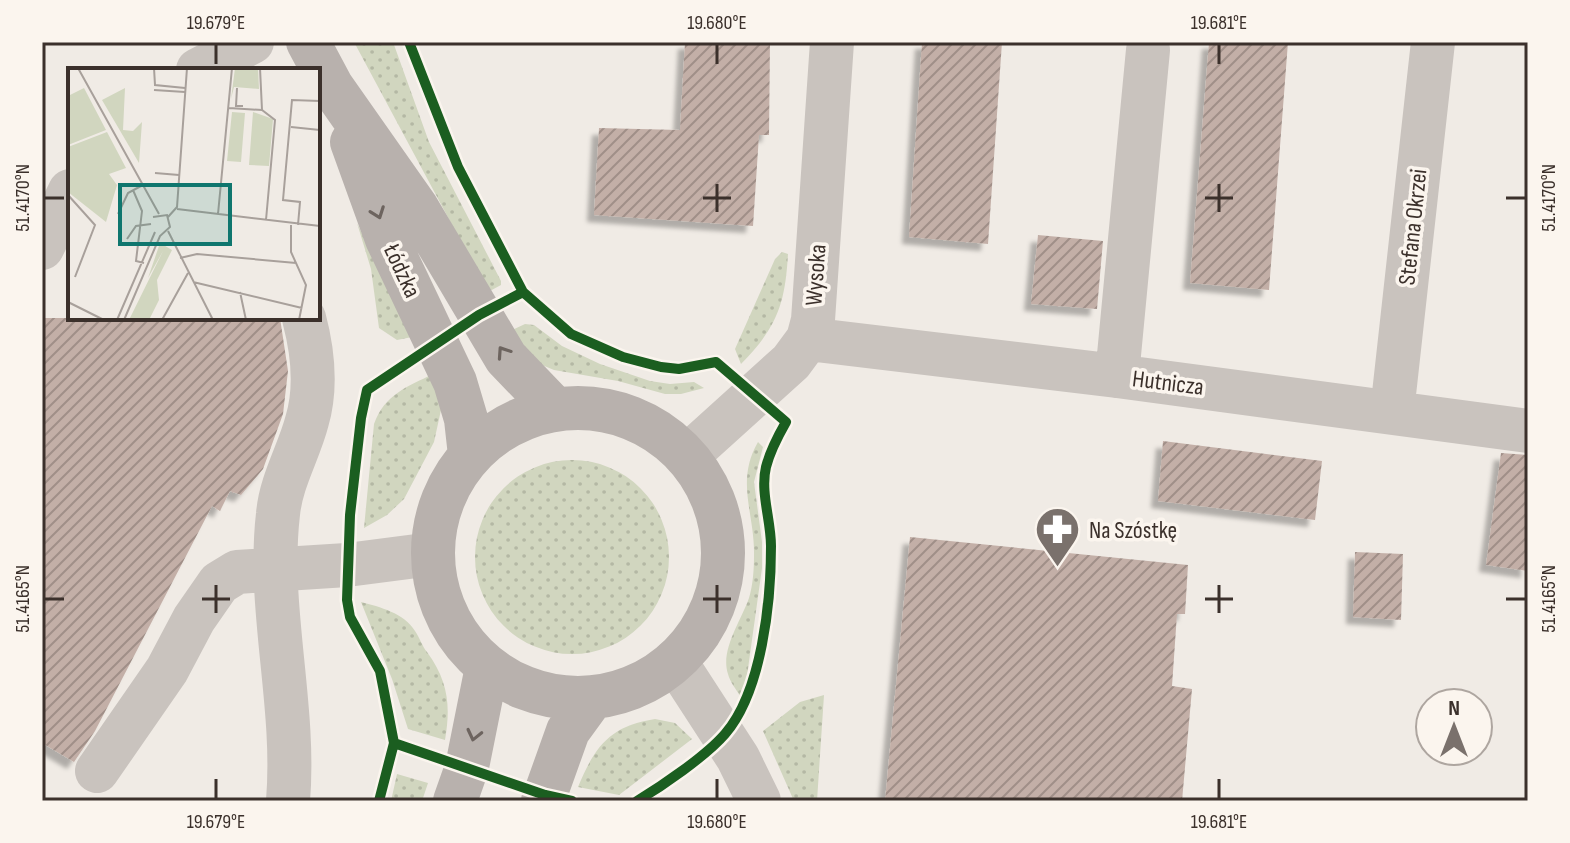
<svg xmlns="http://www.w3.org/2000/svg" width="1570" height="843" font-family="'Sofia Sans Condensed',sans-serif">
  <style>
    .grass { fill: url(#grass-dots) }
    .building { fill: url(#building-hatch); filter: url(#shadow) }
    .lines { fill: none; stroke-linecap: round; stroke-linejoin: round }
    .minor { stroke: #c9c3be; stroke-width: 44 }
    .major { stroke: #b8b1ad; stroke-width: 44 }
    .cycleway-casing { stroke: #fbf5ee; stroke-width: 15 }
    .cycleway { stroke: #1b5e20; stroke-width: 10 }
    .oneway { stroke: #6d645f }
    .ticks { fill: none; stroke: #3b302b; stroke-width: 3 }
    .labels { text-anchor: middle; dominant-baseline: central; stroke-width: 7; stroke-linejoin: round; paint-order: stroke }
    .street-label { font-size: 24px; fill: #3b302b; stroke: #fbf5ee }
    .poi-label { font-size: 24px; fill: #3b302b; stroke: #fbf5ee; text-anchor: start }
    .inset-road { fill: none; stroke: #a8a09b; stroke-width: 2 }
    .view { fill: #0f766e; fill-opacity: 0.15; stroke: #0f766e; stroke-width: 4 }
    .inset-edge { fill: none; stroke: #3b302b; stroke-width: 4 }
    .neatline { fill: none; stroke: #3b302b; stroke-width: 3 }
    .ticks-label { font-size: 20px; text-anchor: middle; fill: #3b302b }
  </style>
  <defs>
    <pattern id="grass-dots" width="8" height="8" patternUnits="userSpaceOnUse" patternTransform="scale(2)"><rect width="8" height="8" fill="#d1d6bf"/><path d="M2 2h.1M6 6h.1" fill="none" stroke="#b4b8a4" stroke-width="1.8" stroke-linecap="round"/></pattern>
    <pattern id="building-hatch" width="6" height="6" patternUnits="userSpaceOnUse" patternTransform="scale(2)"><rect width="6" height="6" fill="#c3afa7"/><path d="M-1 1l2-2M0 6l6-6M5 7l2-2" fill="none" stroke="#a08f88"/></pattern>
    <filter id="shadow"><feDropShadow dx="-7" dy="7" stdDeviation="2" flood-color="#0004"/></filter>
  </defs>
  <rect width="100%" height="100%" fill="#f0ebe5"/>
  <path class="grass" d="M 354,42 L 393,42 L 429,142 L 501,281 L 501,285 L 488,292 Z
    M 357,223 L 412,337 L 397,340 L 379,328 L 371,269 Z
    M 782,252 L 788,254 C 785,305 777,327 741,364 L 735,349 L 775,259 Z
    M 525,324 L 534,325 L 562,346 L 600,364 L 650,381 L 670,384 L 694,382 L 704,388 L 681,394 L 665,394 L 618,381 L 554,370 L 542,365 L 510,331 Z
    M 433,374 L 441,410 L 434,442 L 404,499 L 387,515 L 364,528 L 374,424 C 385,394 407,387 433,374 Z
    M 758,442 L 763,447 L 754,482 L 762,542 L 762,568 L 746,683 L 740,696 C 736,689 730,682 728,674 C 720,650 741,621 749,598 C 753,585 754,569 754,556 C 755,513 735,482 758,442 Z
    M475 557a97 97 0 1 1 194 0a97 97 0 1 1-194 0Z
    M 361,602 C 380,607 404,613 415,631 C 420,638 422,646 427,652 C 448,681 451,705 445,740 L 408,729 L 392,679 Z
    M 824,695 L 817,801 L 794,801 L 763,731 L 800,702 Z
    M 655,719 L 675,723 L 692,739 L 619,795 L 578,787 C 595,746 610,726 655,719 Z
    M 397,774 L 428,783 L 422,801 L 391,801 Z"/>
  <path class="building" d="M 685,42 L 770,42 L 769,135 L 759,135 L 753,226 L 594,215 L 599,128 L 680,130 Z
    M 922,42 L 1002,42 L 988,244 L 909,237 Z
    M 1209,42 L 1288,42 L 1269,290 L 1190,283 Z
    M 1038,235 L 1103,241 L 1097,309 L 1031,304 Z
    M 42,318 L 280,318 L 288,371 L 283,414 L 263,469 L 241,495 L 230,491 L 220,511 L 212,506 L 95,731 L 74,762 L 42,743 Z
    M 1163,441 L 1322,461 L 1315,520 L 1158,501 Z
    M 1501,453 L 1528,455 L 1528,571 L 1486,565 Z
    M 910,537 L 1188,565 L 1185,614 L 1177,614 L 1172,686 L 1192,689 L 1182,801 L 885,801 Z
    M 1355,552 L 1403,554 L 1401,620 L 1353,617 Z"/>
  <g class="lines">
    <path class="minor" d="M 198,70 L 252,42
      M 42,248 L 70,191
      M 808,339 L 1117,376 L 1528,431
      M 1117,376 L 1148,50
      M 1392,412 L 1433,42
      M 687,456 L 791,362 L 808,339 L 813,320 L 832,42
      M 675,661 L 738,758 L 759,801
      M 97,771 L 167,670 L 194,619 L 219,583 L 237,572 L 347,565 L 432,554
      M 288,801 C 296,705 267,609 278,514 C 281,481 299,452 307,421 C 317,387 313,352 304,318"/>
    <path class="major" d="M 308,42 L 332,87 L 417,208 L 506,358 L 555,409
      M 352,142 L 387,239 L 455,382 L 466,419 L 470,455
      M433 553a145 145 0 1 1 290 0a145 145 0 1 1-290 0Z
      M 455,801 L 467,767 L 487,667
      M 543,801 L 568,731 L 592,698"/>
    <defs>
      <path id="cycleway" d="M 523,292 L 571,334 L 623,357 L 661,367 L 679,369 L 716,362 L 786,422 C 778,436 770,451 766,467 C 760,492 771,520 771,546 C 771,602 762,691 725,734 C 706,756 662,786 637,801
        M 394,743 L 545,795 L 572,801
        M 379,801 L 394,743 L 380,671 L 350,617 L 347,600 L 350,515 L 361,418 L 367,390 L 479,315 L 523,292 L 458,167 L 409,42"/>
    </defs>
    <use href="#cycleway" class="cycleway-casing"/>
    <use href="#cycleway" class="cycleway"/>
  </g>
  <defs><path id="oneway-chevron" d="M-2-3.5L2.5 0L-2 3.5" fill="none" stroke-width="1.6" stroke-linecap="round" stroke-linejoin="round" transform="scale(2)"/></defs>
  <g class="oneway">
    <use href="#oneway-chevron" transform="translate(378 213) rotate(70)"/>
    <use href="#oneway-chevron" transform="translate(503 352) rotate(-124)"/>
    <use href="#oneway-chevron" transform="translate(474 735) rotate(103)"/>
  </g>
  <path class="ticks" d="M 216,44 L 216,64M 717,44 L 717,64M 1219,44 L 1219,64M 717,184 L 717,212M 1219,184 L 1219,212M 44,198 L 64,198M 703,198 L 731,198M 1205,198 L 1233,198M 1506,198 L 1526,198M 216,585 L 216,613M 717,585 L 717,613M 1219,585 L 1219,613M 44,599 L 64,599M 202,599 L 230,599M 703,599 L 731,599M 1205,599 L 1233,599M 1506,599 L 1526,599M 216,779 L 216,799M 717,779 L 717,799M 1219,779 L 1219,799"/>
  <defs>
    <symbol id="pharmacy-pin" viewBox="-11 -11 22 30"><path d="M0 17L-7.5 6A9.5 9.5 0 1 1 7.5 6Z" fill="#7a716c" stroke="#fbf5ee"/><path d="M-2-6h4v4h4v4h-4v4h-4v-4h-4v-4h4Z" fill="#fff"/></symbol>
  </defs>
  <g fill-rule="evenodd">
    <use href="#pharmacy-pin" x="1032" y="504" width="51" height="69"/>
  </g>
  <g class="labels">
    <g class="street-label">
      <text transform="translate(1413 227) rotate(-84)">Stefana Okrzei</text>
      <text transform="translate(402 271) rotate(65)">Łódzka</text>
      <text transform="translate(816 275) rotate(-86)">Wysoka</text>
      <text transform="translate(1168 383) rotate(7)">Hutnicza</text>
    </g>
    <g class="poi-label">
      <text x="1089" y="530">Na Szóstkę</text>
    </g>
  </g>
  <g transform="translate(68 68)">
    <rect width="252" height="252" fill="#f0ebe5"/>
    <path d="M 167,0 L 190,0 L 191,21 L 166,19 L 163,31 ZM 16,20 L 38,62 L 0,77 L 0,28 ZM 164,44 L 177,45 L 173,94 L 159,93 ZM 185,44 L 205,51 L 201,98 L 181,97 ZM 39,64 L 58,100 L 41,106 L 49,117 L 38,154 L 0,124 L 0,79 ZM 92,175 L 104,182 L 89,212 L 91,232 L 81,252 L 61,252 L 95,183 L 80,210 Z" fill="#d1d6bf"/>
    <path d="M 57,20 L 55,62 L 65,63 L 74,54 L 71,95 L 34,32 Z" fill="#d1d6bf"/>
    <path class="inset-road" d="M 10,0 L 91,146M 86,0 L 87,17 L 117,20M 192,0 L 194,42M 169,20 L 168,38 L 175,38M 86,22 L 117,24M 161,40 L 194,42 L 207,52 L 198,152M 223,59 L 252,62M 87,105 L 111,107M 65,122 L 74,143 L 68,193 L 76,195M 0,127 L 27,157 L 7,209M 109,141 L 252,158M 50,146 L 60,125 L 73,118M 150,146 L 164,0M 100,149 L 109,139 L 119,0M 223,157 L 223,184 L 238,217 L 231,252M 230,157 L 232,134 L 215,132 L 224,32 L 252,33M 100,163 L 145,252M 59,171 L 68,158 L 83,156M 112,190 L 129,186 L 228,195M 125,214 L 234,240M 172,224 L 178,252M 0,234 L 36,252M 49,252 L 87,164M 56,252 L 92,168 L 102,159 L 99,147 L 85,149M 94,252 L 120,205"/>
    <path class="view" d="M 52,117 L 162,117 L 162,176 L 52,176 Z"/>
    <rect width="252" height="252" class="inset-edge"/>
  </g>
  <rect width="1570" height="843" fill="none" stroke="#fbf5ee" stroke-width="88"/>
  <g transform="translate(1454 727)"><circle r="38" fill="#fbf5ee" stroke="#aea6a0" stroke-width="2"/>
  <path d="M0-6L14 30L0 20L-14 30Z" fill="#7a716c"/>
  <text y="-12" font-size="22" font-weight="bold" text-anchor="middle" fill="#3b302b">N</text>
  </g>
  <rect x="44" y="44" width="1482" height="755" class="neatline"/>
  <g class="ticks-label">
    <text x="216" y="29">19.679°E</text>
    <text x="717" y="29">19.680°E</text>
    <text x="1219" y="29">19.681°E</text>
    <text transform="translate(22 198) rotate(-90)" y="7">51.4170°N</text>
    <text transform="translate(1548 198) rotate(-90)" y="7">51.4170°N</text>
    <text transform="translate(22 599) rotate(-90)" y="7">51.4165°N</text>
    <text transform="translate(1548 599) rotate(-90)" y="7">51.4165°N</text>
    <text x="216" y="828">19.679°E</text>
    <text x="717" y="828">19.680°E</text>
    <text x="1219" y="828">19.681°E</text>
  </g>
</svg>
